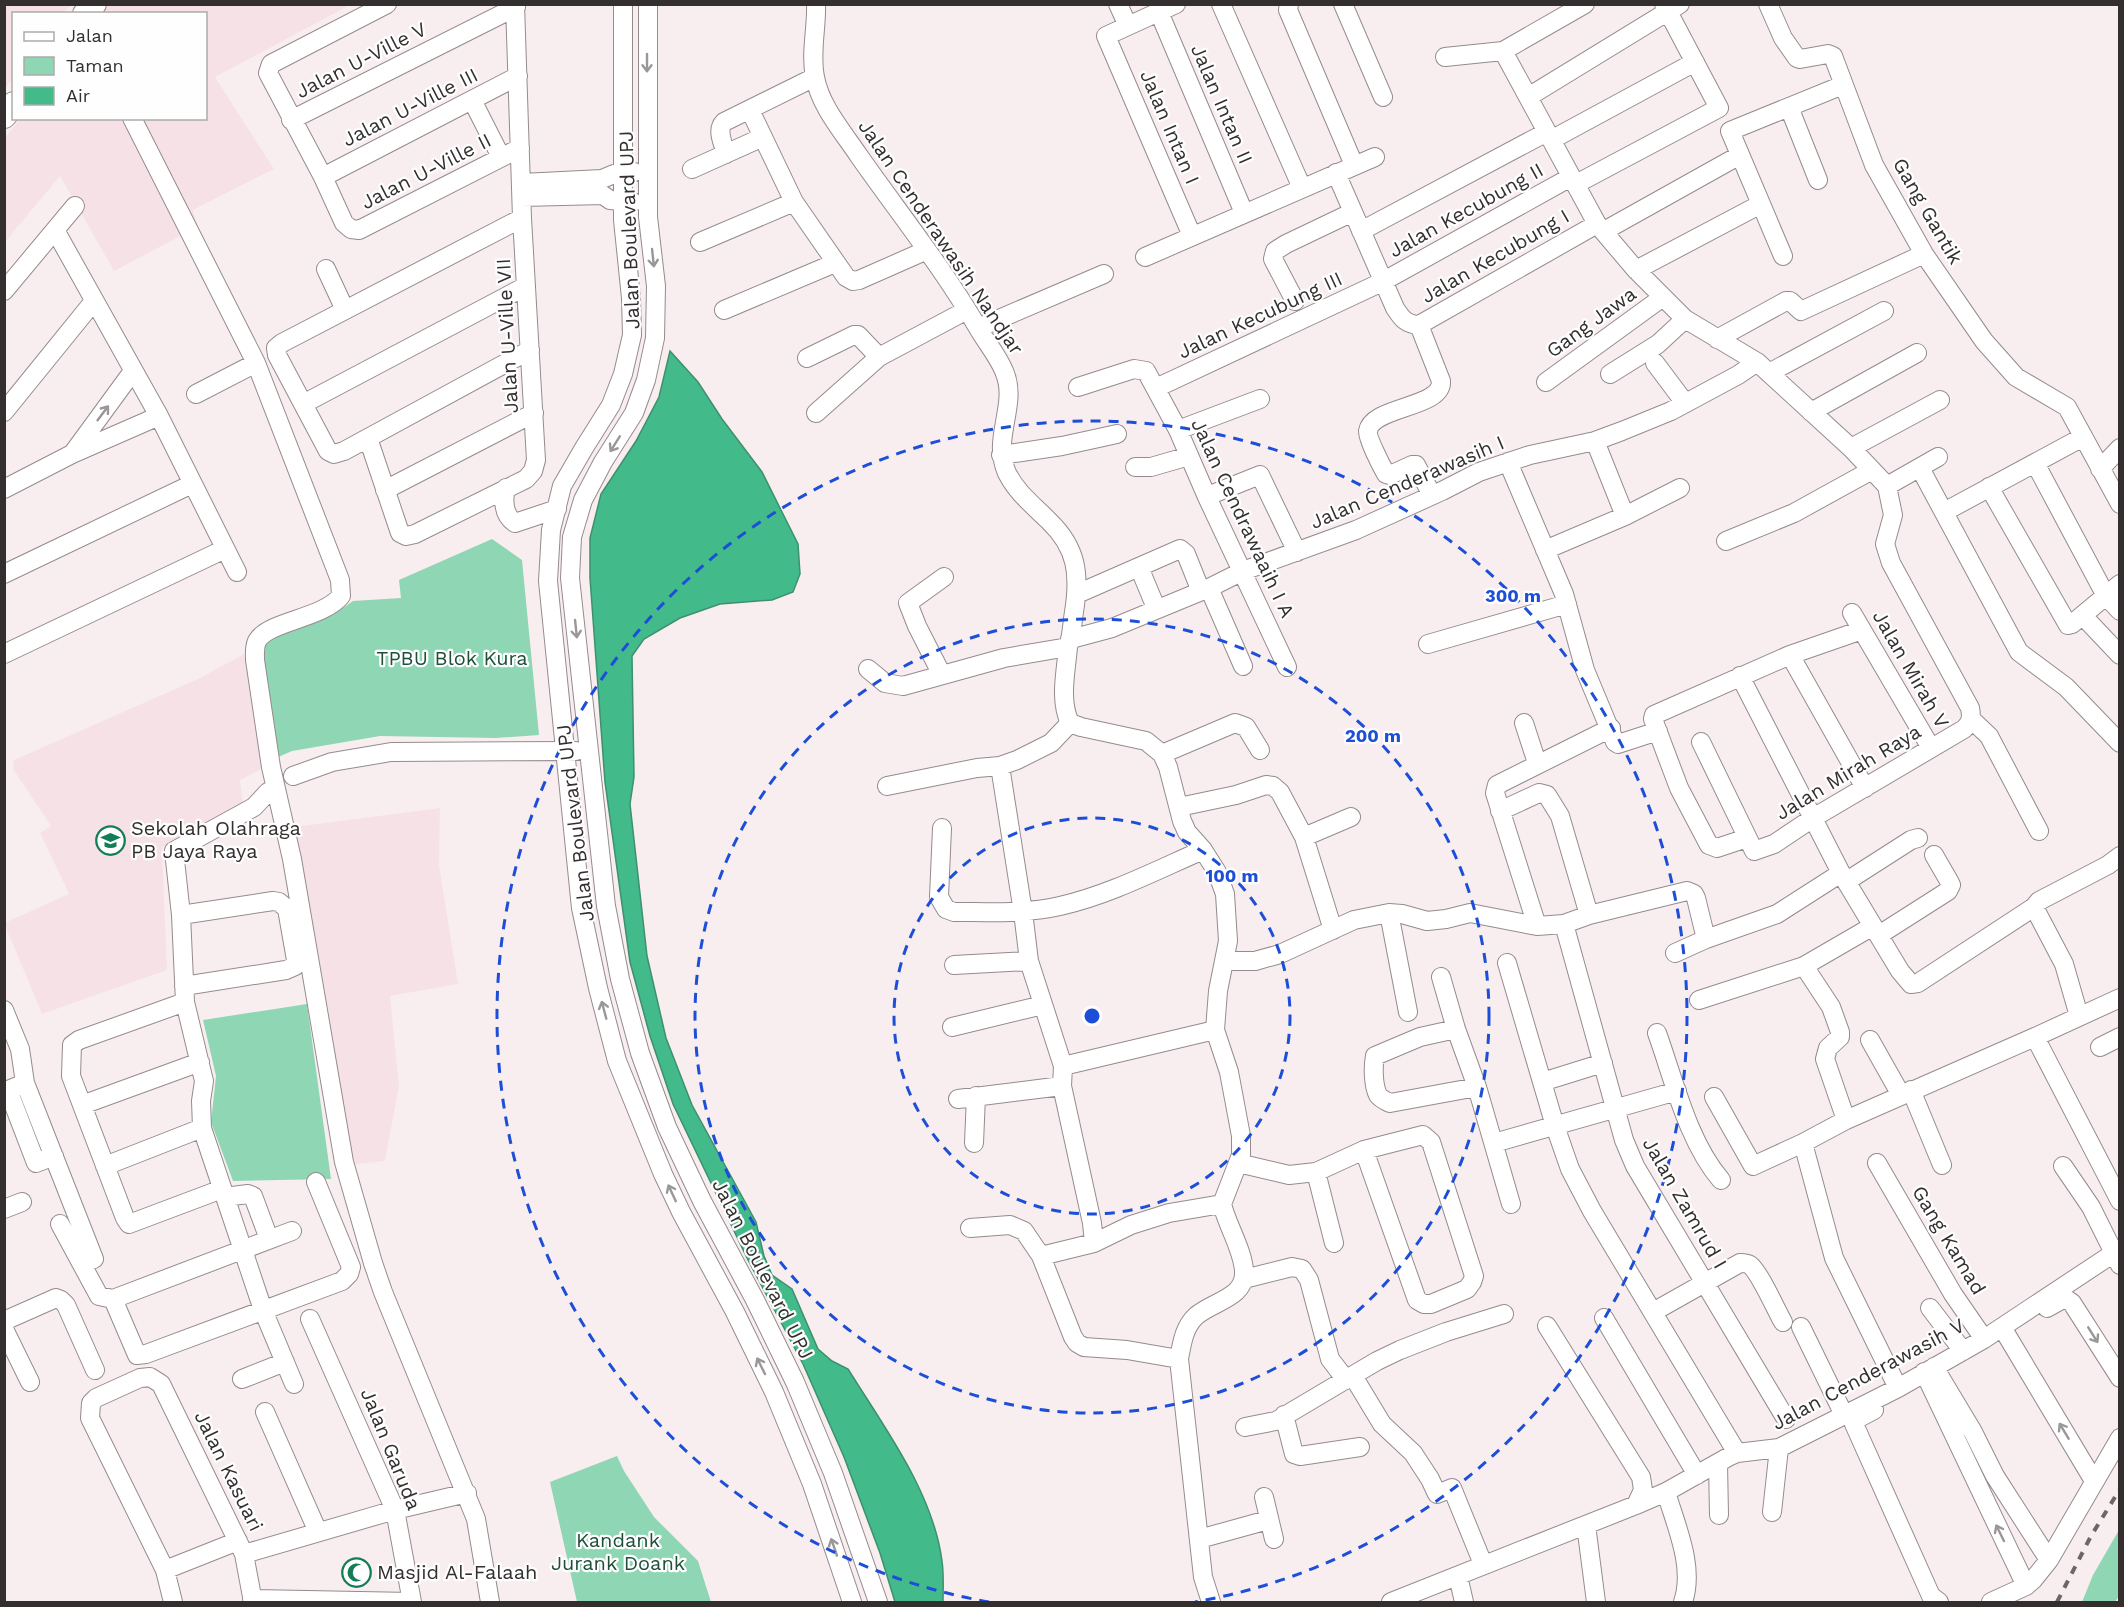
<svg xmlns="http://www.w3.org/2000/svg" width="2124" height="1607" font-family="'Work Sans',sans-serif">
  <style>
    .built { fill: #f6e2e6 }
    .green { fill: #8fd6b4 }
    .water { fill: #42ba8a; stroke: #3e906f; stroke-width: 1.5 }
    .lines { fill: none; stroke-linecap: round; stroke-linejoin: round }
    .minor-casing { stroke: #958b8d; stroke-width: 20 }
    .major-casing { stroke: #958b8d; stroke-width: 26 }
    .minor { stroke: #fff; stroke-width: 18 }
    .major { stroke: #fff; stroke-width: 24 }
    .rail { stroke: #6c6767; stroke-width: 4; stroke-dasharray: 8 8; stroke-linecap: butt }
    .oneway { stroke: #999797 }
    .ring { fill: none; stroke: #1d4ed8; stroke-width: 3; stroke-dasharray: 10 8 }
    .labels { text-anchor: middle; dominant-baseline: central; stroke-width: 4.5; stroke-linejoin: round; paint-order: stroke }
    .street-label { font-size: 20px; fill: #332f2f; stroke: #fefefe }
    .park-label { font-size: 20px; fill: #1f4f3a; stroke: #fefefe }
    .poi-label { font-size: 20px; fill: #332f2f; stroke: #fefefe; text-anchor: start }
    .centre { fill: #1d4ed8; stroke: #fefefe; stroke-width: 3 }
    .ring-label { font-size: 18px; text-anchor: middle; font-weight: bold; fill: #1d4ed8; stroke: #fefefe; stroke-width: 4.5; stroke-linejoin: round; paint-order: stroke }
  </style>
  <rect width="100%" height="100%" fill="#f8eef0"/>
  <path class="built" d="M 5,4 L 72,5 L 63,13 L 14,14 L 13,77 L 5,89 Z
    M 106,5 L 350,5 L 215,77 L 274,169 L 193,210 L 198,227 L 114,271 L 60,176 L 5,242 L 5,138 L 20,119 L 206,118 L 206,14 L 98,13 Z
    M 244,654 L 263,768 L 240,780 L 243,804 L 162,847 L 167,970 L 42,1014 L 4,923 L 69,894 L 40,833 L 51,826 L 13,769 L 14,760 L 198,679 Z
    M 440,808 L 439,865 L 458,984 L 390,996 L 399,1086 L 385,1161 L 349,1165 L 294,827 Z"/>
  <path class="green" d="M 492,539 L 522,560 L 539,735 L 496,738 L 380,736 L 292,751 L 276,758 L 261,658 L 262,646 L 276,633 L 343,608 L 353,601 L 401,598 L 399,580 Z
    M 307,1004 L 331,1179 L 233,1181 L 211,1122 L 216,1076 L 203,1020 Z
    M 617,1456 L 624,1471 L 654,1517 L 698,1561 L 711,1602 L 577,1602 L 550,1482 Z
    M 2119,1530 L 2119,1596 L 2115,1602 L 2082,1602 L 2093,1575 Z"/>
  <path class="water" d="M 670,351 L 698,382 L 722,419 L 762,472 L 798,544 L 800,574 L 793,592 L 772,600 L 720,604 L 680,618 L 644,639 L 632,656 L 634,777 L 630,804 L 647,956 L 666,1038 L 692,1105 L 756,1222 L 764,1256 L 772,1275 L 792,1289 L 818,1349 L 832,1361 L 848,1369 C 884,1427 933,1492 942,1561 C 944,1575 943,1589 943,1602 L 895,1602 L 880,1553 L 844,1457 L 803,1364 L 747,1258 L 673,1104 L 650,1036 L 630,962 L 605,782 L 590,578 L 590,538 L 601,494 L 636,441 L 659,397 Z"/>
  <g class="lines">
    <defs>
      <path id="minor" d="M 387,4 L 271,64 L 268,73 L 323,177 L 344,223 L 351,229 L 359,230 L 520,148
        M 623,4 L 623,220 L 631,298 L 632,335 L 623,374 L 611,405 L 584,448 L 562,486 L 551,530 L 548,581 L 581,908 L 598,988 L 617,1061 L 663,1174 L 681,1212 L 735,1312 L 774,1392 L 812,1484 L 852,1602
        M 648,4 L 648,217 L 656,286 L 655,338 L 646,380 L 634,413 L 603,462 L 583,500 L 572,537 L 570,578 L 606,906 L 620,979 L 640,1053 L 667,1127 L 702,1201 L 755,1300 L 795,1382 L 833,1473 L 878,1602
        M 816,4 C 817,28 810,53 815,77 C 820,106 843,132 859,156 C 899,213 943,268 978,328 C 986,342 998,356 1004,371 C 1019,404 991,438 1007,473 C 1017,493 1033,505 1049,521 C 1077,548 1080,574 1074,612 C 1072,624 1072,636 1068,647 C 1066,672 1059,700 1070,723 L 1081,727 L 1146,741 L 1162,754 L 1168,767 L 1182,821 L 1187,832 L 1203,850 L 1217,872 L 1225,894 L 1228,941 L 1218,991 L 1215,1030 L 1229,1072 L 1241,1136 L 1241,1155 L 1222,1204 C 1227,1225 1243,1250 1244,1271 C 1246,1298 1213,1301 1196,1316 C 1184,1327 1182,1343 1179,1359 L 1203,1577 L 1211,1602
        M 1118,4 L 1128,26
        M 1176,4 L 1106,36 L 1192,236
        M 1221,4 L 1302,188
        M 1289,4 L 1288,10 L 1354,165
        M 1343,4 L 1383,97
        M 1768,4 L 1783,38 L 1797,58 L 1800,59 L 1828,54 L 1833,56 L 1874,165 L 1924,254 L 1984,341 L 2016,377 L 2067,407 L 2120,504
        M 1159,12 L 1244,213
        M 1503,51 L 1597,224 L 1636,270 L 1685,319 L 1757,362 L 1851,448 L 1887,486 L 1893,515 L 1885,544 L 1891,563 L 1970,708 C 1972,718 1971,722 1964,729 L 1813,818 L 1774,844 L 1754,851 L 1701,742
        M 1445,57 L 1503,51 L 1585,4
        M 1528,97 L 1680,4
        M 472,100 L 501,157
        M 1789,107 L 1818,180
        M 750,110 L 794,202 L 846,277 L 853,281 L 859,280 L 927,250
        M 132,118 L 256,363 L 340,580 L 341,596 C 322,619 268,621 257,641 C 254,648 255,654 255,660 L 271,767 L 292,859 L 344,1162 L 373,1263 L 383,1292 L 476,1519 L 490,1602
        M 291,120 L 516,7
        M 1551,140 L 1695,62
        M 726,154 C 723,143 716,130 724,122 L 815,77
        M 692,169 L 763,137
        M 1336,173 L 1395,308 C 1402,319 1406,324 1419,325 L 1597,224
        M 323,177 L 518,76
        M 522,183 L 602,179 L 614,174 L 634,172
        M 1576,184 L 1719,108 L 1664,4
        M 522,197 L 603,195 L 610,200 L 633,202
        M 522,218 L 282,343 L 276,348 L 277,355 L 328,451 L 334,454 L 344,451 L 530,350
        M 55,230 L 159,416 L 237,572
        M 1361,231 L 1547,132
        M 1604,231 L 1740,155
        M 700,242 L 794,202
        M 1783,256 L 1730,131 L 1843,85
        M 1145,257 L 1375,157
        M 326,269 L 345,310
        M 1636,270 L 1761,204
        M 4,291 L 75,206
        M 1295,301 L 1273,259 L 1275,251 L 1286,244 L 1353,212
        M 724,310 L 835,263
        M 1419,325 L 1441,381 C 1443,408 1372,406 1368,431 C 1367,438 1382,467 1386,474 L 1390,475 L 1412,465 L 1416,465 L 1432,495
        M 978,328 L 1104,274
        M 1717,339 L 1786,301 L 1790,301 L 1801,311 L 1924,254
        M 807,358 L 854,335 L 858,335 L 879,357
        M 1655,363 L 1685,403
        M 1769,373 L 1884,311
        M 1610,374 L 1658,344 L 1685,319
        M 1546,382 L 1663,297
        M 1078,387 L 1134,369 L 1146,371 L 1178,430 L 1207,497 L 1287,667
        M 1156,388 L 1382,282 L 1571,177
        M 196,394 L 256,363
        M 303,404 L 526,286
        M 4,412 L 94,301
        M 1811,412 L 1917,353
        M 816,413 L 879,357 L 967,310
        M 1178,430 L 1260,399
        M 368,438 L 400,533 L 406,536 L 415,534 L 526,479 L 533,471 L 536,460 L 522,218 L 515,4
        M 1595,441 L 1625,516
        M 1851,448 L 1940,400
        M 73,453 L 133,371
        M 1001,455 L 1062,446 L 1117,434
        M 1508,462 L 1564,594 L 1585,670 L 1615,742 L 1618,744 L 1658,731
        M 2035,463 L 2106,596 L 2120,611
        M 1135,467 L 1151,467 L 1189,456
        M 1920,468 L 2019,652 L 2066,687 L 2120,743
        M 2100,469 L 2120,448
        M 1887,486 L 1938,457
        M 1989,487 L 2068,625 L 2072,624 L 2120,584
        M 506,488 C 503,501 503,515 515,523 L 557,509
        M 4,489 L 72,454 L 159,416
        M 385,490 L 534,413
        M 1215,493 L 1260,475 L 1297,552
        M 1944,512 L 2083,437
        M 1726,541 L 1794,513 L 1872,470
        M 1545,550 L 1625,516 L 1680,488
        M 1139,567 L 1154,603
        M 4,574 L 192,484
        M 1209,588 L 1243,666
        M 1077,594 L 1180,549 L 1186,554 L 1198,584
        M 1852,613 L 1931,748
        M 2083,616 L 2120,655
        M 1071,639 L 1112,628 L 1209,588 L 1243,571 L 1356,530 L 1442,491 L 1479,472 L 1530,455 L 1595,441 L 1622,431 L 1671,411 L 1738,375 L 1757,362
        M 1428,644 L 1567,604
        M 4,654 L 225,549
        M 1790,655 L 1865,788
        M 868,669 L 885,683 L 903,686 L 1004,658 L 1068,647
        M 942,675 L 917,626 L 908,603 L 944,577
        M 1740,676 L 1841,873 L 1900,971 L 1911,984 L 1918,983 L 2034,907 L 2039,901 L 2108,865 L 2120,856
        M 1971,719 L 1989,736 L 2039,831
        M 1524,723 L 1537,763
        M 1162,754 L 1235,723 L 1246,727 L 1260,750
        M 1000,766 L 1023,912 L 1029,961 L 1063,1066 L 1062,1086 L 1092,1223 L 1094,1243
        M 293,776 L 332,762 L 391,752 L 576,751
        M 887,786 L 977,768 L 1000,766 L 1017,760 L 1051,743 L 1070,723
        M 268,792 L 254,807 L 174,851 L 181,915 L 185,1002 L 204,1081 L 201,1101 L 202,1128 L 263,1310 L 294,1384
        M 1179,807 L 1236,795 L 1266,785 L 1273,786 L 1280,792 L 1304,837 L 1333,930
        M 1500,811 L 1539,793 L 1547,795 L 1560,816 L 1589,915
        M 942,828 L 939,897 L 946,909 L 954,912 C 989,912 1025,914 1060,906 C 1109,895 1157,870 1203,850
        M 1304,837 L 1351,817
        M 1747,838 L 1717,848 L 1709,845 L 1679,788 L 1653,719 L 1654,715 L 1790,655 L 1862,630
        M 1847,881 L 1911,840 L 1918,838
        M 2034,907 L 2064,964 L 2079,1016
        M 1389,913 L 1408,1012
        M 181,915 L 273,901 L 279,902 L 287,909 L 296,960 L 295,966 L 286,970 L 184,986
        M 1564,924 L 1624,1140 L 1635,1166 L 1786,1419
        M 1537,926 L 1495,793 L 1497,785 L 1611,728
        M 1879,935 L 1948,891 L 1951,885 L 1949,881 L 1934,855
        M 1675,953 L 1706,939 L 1777,914 L 1841,873
        M 1225,961 L 1255,961 L 1280,954 L 1354,920 L 1389,913 L 1402,914 L 1427,921 L 1446,919 L 1470,913 L 1537,926 L 1564,924 L 1589,915 L 1687,891 L 1694,894 L 1696,898 L 1706,939
        M 1507,963 L 1555,1126 L 1570,1169 L 1592,1211 L 1737,1453
        M 954,965 L 1029,961
        M 1804,966 L 1831,1007 L 1840,1032 L 1840,1037 L 1828,1048 L 1825,1059 L 1846,1120
        M 1441,977 L 1456,1029 L 1477,1087 L 1511,1204
        M 1699,1000 L 1804,966 L 1873,926
        M 185,1002 L 79,1040 L 72,1045 L 71,1076 L 125,1218 L 129,1224 L 222,1189
        M 4,1010 L 20,1049 L 25,1083 L 94,1259
        M 952,1027 L 1043,1005
        M 1456,1029 L 1420,1037 L 1375,1056 C 1373,1066 1373,1085 1378,1095 C 1381,1099 1386,1101 1390,1103 L 1477,1087
        M 1657,1033 C 1674,1080 1688,1142 1721,1180
        M 2035,1037 L 2120,1201
        M 1870,1040 L 1901,1095
        M 2100,1047 L 2120,1037
        M 1063,1066 L 1215,1030
        M 1542,1082 L 1603,1063
        M 25,1083 L 8,1090 L 36,1163 L 54,1156
        M 1911,1090 L 1942,1165
        M 1714,1097 L 1753,1166 L 1803,1143 L 1846,1120 L 2035,1037 L 2120,998
        M 958,1099 L 1062,1086
        M 82,1105 L 200,1062
        M 974,1143 L 976,1096
        M 1494,1143 L 1677,1091
        M 1803,1143 L 1834,1258 L 1898,1388
        M 1238,1163 L 1289,1175 L 1316,1172 L 1364,1150 L 1423,1135 L 1431,1142 L 1474,1276 L 1472,1282 L 1467,1289 L 1431,1304 L 1424,1304 L 1417,1300 L 1364,1150
        M 1877,1163 L 1953,1294 L 1984,1339
        M 105,1166 L 202,1128
        M 2063,1166 L 2091,1207 L 2120,1265
        M 1316,1172 L 1334,1243
        M 225,1197 L 248,1194 L 253,1196 L 269,1239
        M 4,1209 L 22,1202
        M 60,1224 L 99,1296 L 113,1299
        M 970,1228 L 1010,1225 L 1024,1231 L 1041,1256 L 1094,1243 L 1131,1225 L 1169,1213 L 1222,1204
        M 292,1231 L 113,1299 L 137,1355 L 146,1354 L 342,1281 L 349,1274 L 351,1267 L 316,1182
        M 1041,1256 L 1073,1337 L 1077,1343 L 1084,1347 L 1127,1350 L 1179,1359
        M 1244,1279 L 1292,1267 L 1302,1269 L 1309,1280 L 1330,1359 L 1346,1380
        M 1930,1308 L 1963,1351
        M 2047,1308 L 2065,1298 L 2072,1303 L 2120,1378
        M 1653,1312 L 1740,1263 C 1744,1263 1747,1263 1750,1265 C 1760,1273 1776,1310 1783,1322
        M 1604,1318 L 1697,1475
        M 310,1319 L 395,1510 L 412,1602
        M 4,1321 L 56,1298 L 61,1300 L 66,1305 L 95,1370
        M 1547,1326 L 1641,1477 L 1643,1490 L 1636,1505
        M 1801,1327 L 1844,1415
        M 4,1329 L 30,1382
        M 2006,1334 L 2094,1481
        M 1934,1367 L 1973,1432 L 1995,1476 L 2049,1560
        M 1924,1372 L 2026,1586
        M 1353,1376 L 1382,1424 L 1413,1453 L 1430,1479 L 1437,1494 L 1452,1488 L 1483,1564
        M 242,1379 L 285,1362
        M 1874,1410 L 1857,1419 L 1854,1424 L 1931,1596 L 1939,1602
        M 265,1412 L 318,1532
        M 1284,1415 L 1294,1454 L 1300,1456 L 1360,1447
        M 1245,1427 L 1276,1421 L 1377,1361 L 1400,1350 L 1446,1332 L 1504,1314
        M 1718,1463 L 1719,1515
        M 1666,1492 C 1676,1526 1695,1567 1683,1602
        M 1264,1497 L 1274,1539
        M 1772,1512 L 1779,1448
        M 1586,1525 L 1596,1602
        M 1199,1539 L 1268,1520
        M 244,1554 L 395,1510 L 467,1493
        M 165,1570 L 238,1541
        M 1458,1576 L 1464,1602
        M 252,1599 L 412,1602
        M 173,1602 L 165,1570 L 90,1418 L 91,1403 L 96,1398 L 140,1378 L 150,1377 L 161,1384 L 244,1554 L 253,1602
        M 1391,1602 L 1636,1505 L 1666,1492 L 1730,1456 L 1737,1453 L 1779,1448 L 1898,1388 L 1984,1339 L 2120,1249
        M 1991,1602 L 2026,1586 L 2033,1580 L 2049,1560 L 2120,1438"/>
      <path id="major" d="M 85,14 L 94,4
        M 4,116 L 14,104"/>
    </defs>
    <use href="#minor" class="minor-casing"/>
    <use href="#major" class="major-casing"/>
    <use href="#minor" class="minor"/>
    <use href="#major" class="major"/>
    <path class="rail" d="M 2057,1602 L 2091,1536 L 2120,1489"/>
  </g>
  <defs><path id="oneway-shaft" d="M-6 0H5M1.5-3L5.5 0L1.5 3" fill="none" stroke-width="1.6" stroke-linecap="round" stroke-linejoin="round" transform="scale(1.5)"/></defs>
  <g class="oneway">
    <use href="#oneway-shaft" transform="translate(647 63) rotate(90)"/>
    <use href="#oneway-shaft" transform="translate(653 258) rotate(84)"/>
    <use href="#oneway-shaft" transform="translate(103 413) rotate(-53)"/>
    <use href="#oneway-shaft" transform="translate(615 444) rotate(122)"/>
    <use href="#oneway-shaft" transform="translate(576 629) rotate(84)"/>
    <use href="#oneway-shaft" transform="translate(604 1010) rotate(-105)"/>
    <use href="#oneway-shaft" transform="translate(672 1193) rotate(-115)"/>
    <use href="#oneway-shaft" transform="translate(2093 1335) rotate(58)"/>
    <use href="#oneway-shaft" transform="translate(761 1366) rotate(-116)"/>
    <use href="#oneway-shaft" transform="translate(2064 1431) rotate(-121)"/>
    <use href="#oneway-shaft" transform="translate(2000 1533) rotate(-116)"/>
    <use href="#oneway-shaft" transform="translate(834 1547) rotate(-109)"/>
  </g>
  <g class="ring">
    <circle cx="1092" cy="1016" r="198"/>
    <circle cx="1092" cy="1016" r="397"/>
    <path d="M989 1602A595 595 0 1 1 1195 1602"/>
  </g>
  <defs>
    <symbol id="school-ring" viewBox="-11 -11 22 22"><circle r="9.5" fill="#fefefe" stroke="#137d58" stroke-width="1.5"/><path d="M0-5L7-2L0 1L-7-2ZM-4 1L0 2.5L4 1V4Q0 6-4 4Z" fill="#137d58"/></symbol>
    <symbol id="mosque-ring" viewBox="-11 -11 22 22"><circle r="9.5" fill="#fefefe" stroke="#137d58" stroke-width="1.5"/><path d="M3.5-4.9A6 6 0 1 0 3.5 4.9A5 5 0 1 1 3.5-4.9Z" fill="#137d58"/></symbol>
  </defs>
  <g fill-rule="evenodd">
    <use href="#school-ring" x="94" y="824" width="33" height="33"/>
    <use href="#mosque-ring" x="340" y="1556" width="33" height="33"/>
  </g>
  <g class="labels">
    <g class="street-label">
      <text transform="translate(361 60) rotate(-27)">Jalan U-Ville V</text>
      <text transform="translate(1222 104) rotate(67)">Jalan Intan II</text>
      <text transform="translate(410 107) rotate(-27)">Jalan U-Ville III</text>
      <text transform="translate(1170 127) rotate(67)">Jalan Intan I</text>
      <text transform="translate(426 171) rotate(-27)">Jalan U-Ville II</text>
      <text transform="translate(1466 210) rotate(-29)">Jalan Kecubung II</text>
      <text transform="translate(1928 211) rotate(60)">Gang Gantik</text>
      <text transform="translate(629 230) rotate(-92)">Jalan Boulevard UPJ</text>
      <text transform="translate(941 237) rotate(56)">Jalan Cenderawasih Nandjar</text>
      <text transform="translate(1495 256) rotate(-30)">Jalan Kecubung I</text>
      <text transform="translate(1260 315) rotate(-25)">Jalan Kecubung III</text>
      <text transform="translate(1591 322) rotate(-36)">Gang Jawa</text>
      <text transform="translate(507 336) rotate(-93)">Jalan U-Ville VII</text>
      <text transform="translate(1407 482) rotate(-23)">Jalan Cenderawasih I</text>
      <text transform="translate(1243 518) rotate(65)">Jalan Cendrawaaih I A</text>
      <text transform="translate(1911 669) rotate(60)">Jalan Mirah V</text>
      <text transform="translate(1848 772) rotate(-31)">Jalan Mirah Raya</text>
      <text transform="translate(575 823) rotate(-97)">Jalan Boulevard UPJ</text>
      <text transform="translate(1685 1203) rotate(60)">Jalan Zamrud I</text>
      <text transform="translate(1949 1240) rotate(59)">Gang Kamad</text>
      <text transform="translate(763 1269) rotate(63)">Jalan Boulevard UPJ</text>
      <text transform="translate(1868 1374) rotate(-28)">Jalan Cenderawasih V</text>
      <text transform="translate(391 1449) rotate(68)">Jalan Garuda</text>
      <text transform="translate(229 1471) rotate(64)">Jalan Kasuari</text>
    </g>
    <g class="park-label">
      <text x="452" y="658">TPBU Blok Kura</text>
      <text x="618" y="1540">Kandank<tspan x="618" dy="23">Jurank Doank</tspan></text>
    </g>
    <g class="poi-label">
      <text x="131" y="828">Sekolah Olahraga<tspan x="131" dy="23">PB Jaya Raya</tspan></text>
      <text x="377" y="1572">Masjid Al-Falaah</text>
    </g>
  </g>
  <circle cx="1092" cy="1016" r="9" class="centre"/>
  <g class="ring-label">
    <text x="1513" y="602">300 m</text>
    <text x="1373" y="742">200 m</text>
    <text x="1232" y="882">100 m</text>
  </g>
  <rect width="2124" height="1607" fill="none" stroke="#332f2f" stroke-width="12"/>
  <rect x="12" y="12" width="195" height="108" fill="#fefefe" stroke="#adabab" stroke-width="1.5"/>
  <rect x="24" y="32" width="30" height="9" fill="#ffffff" stroke="#adabab" stroke-width="1.5"/>
  <text x="66" y="42" font-size="18" fill="#332f2f">Jalan</text>
  <rect x="24" y="57" width="30" height="18" fill="#8fd6b4" stroke="#adabab" stroke-width="1.5"/>
  <text x="66" y="72" font-size="18" fill="#332f2f">Taman</text>
  <rect x="24" y="87" width="30" height="18" fill="#42ba8a" stroke="#adabab" stroke-width="1.5"/>
  <text x="66" y="102" font-size="18" fill="#332f2f">Air</text>
</svg>
